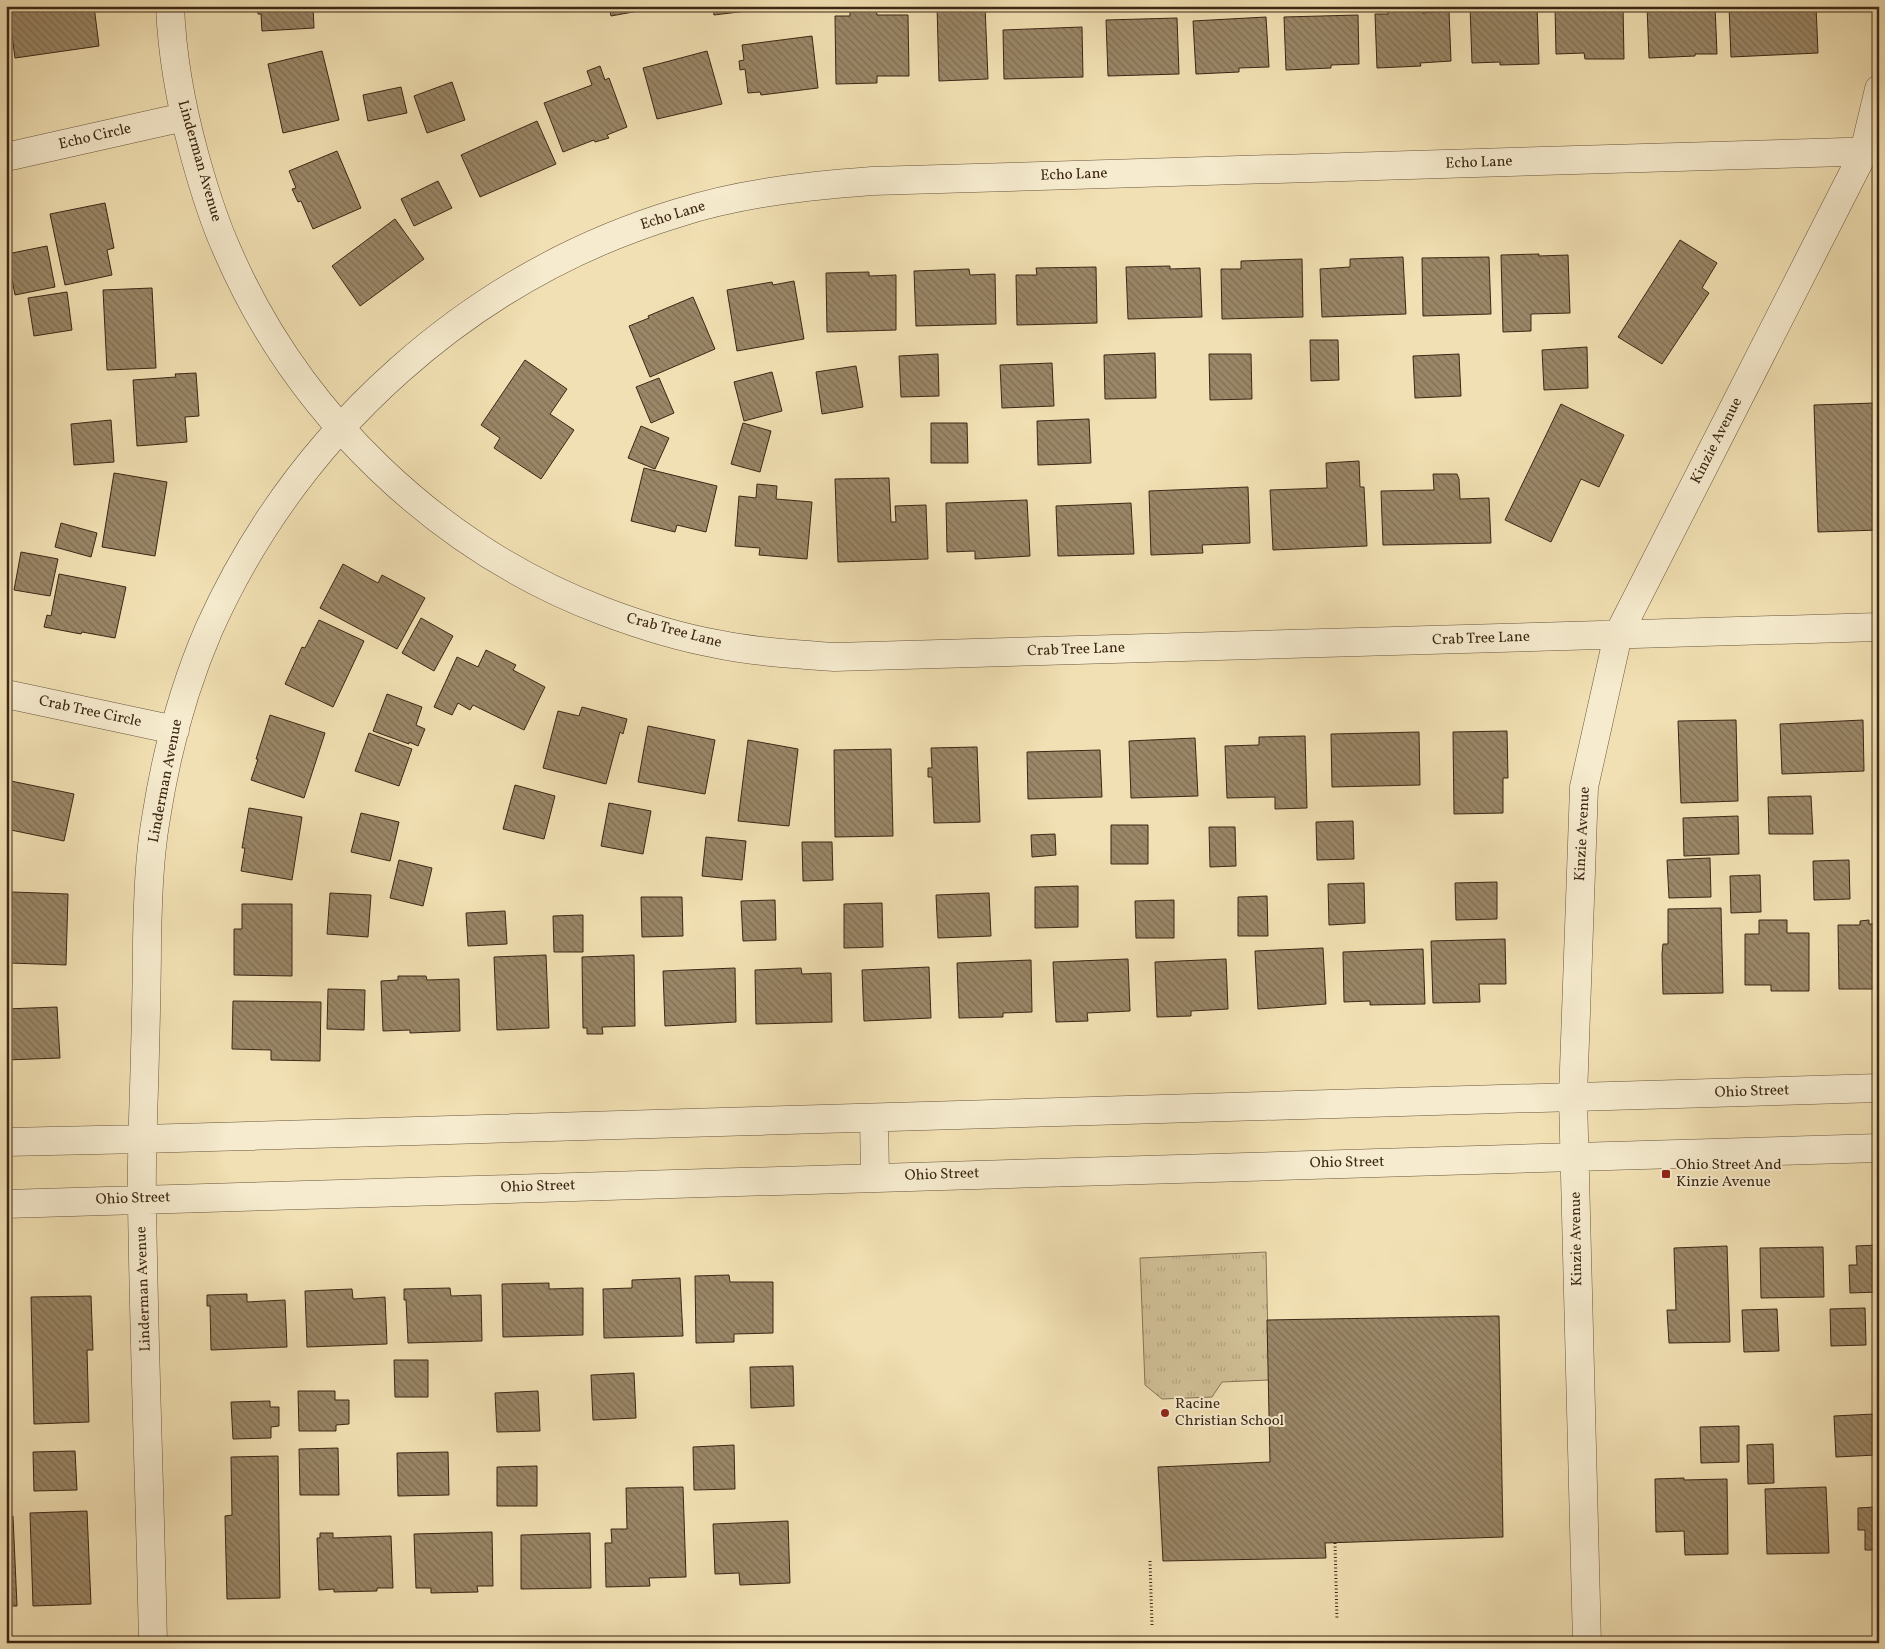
<svg xmlns="http://www.w3.org/2000/svg" width="1885" height="1649" font-family="Vollkorn,serif">
  <style>
    .park { fill: url(#park-tufts); stroke: #877456 }
    .building { fill: url(#building-back-hatch); stroke: #3c2715 }
    .lines { fill: none; stroke-linecap: round; stroke-linejoin: round }
    .minor-casing { stroke: #69553c; stroke-width: 29 }
    .path { stroke: #3c2715; stroke-width: 3; stroke-dasharray: 1 2.5; stroke-linecap: butt }
    .minor { stroke: #f6ebce; stroke-width: 28 }
    .poi-dot { fill: #8f2418; stroke: #f6ebce; stroke-width: 2 }
    .labels { text-anchor: middle; dominant-baseline: central; stroke-width: 4; stroke-linejoin: round; paint-order: stroke }
    .street-label { font-size: 15px; fill: #3c2715; stroke: #f6ebce }
    .poi-label { font-size: 15px; fill: #3c2715; stroke: #f6ebce; text-anchor: start }
  </style>
  <defs>
    <pattern id="park-tufts" width="24" height="20" patternUnits="userSpaceOnUse" patternTransform="scale(1.25)"><rect width="24" height="20" fill="#d2c198"/><path d="M3 7l-1-3M5 7V3M7 7l1-3M15 17l-1-3M17 17v-4M19 17l1-3" fill="none" stroke="#b5a682"/></pattern>
    <pattern id="building-back-hatch" width="6" height="6" patternUnits="userSpaceOnUse" patternTransform="scale(1.25)"><rect width="6" height="6" fill="#9a8767"/><path d="M-1 5l2 2M0 0l6 6M5-1l2 2" fill="none" stroke="#7f6e54"/></pattern>
  </defs>
  <rect width="100%" height="100%" fill="#f1e0b3"/>
  <filter id="stains"><feTurbulence type="fractalNoise" baseFrequency=".004" numOctaves="4"/><feColorMatrix values="0 0 0 0 .2 0 0 0 0 .09 0 0 0 0 .02 0 0 0 .5 -.17"/></filter>
  <radialGradient id="worn" r=".72"><stop offset=".6" stop-color="#630" stop-opacity="0"/><stop offset="1" stop-color="#630" stop-opacity=".3"/></radialGradient>
  <path class="park" d="M 1266,1252 L 1269,1380 L 1222,1382 L 1212,1397 L 1162,1399 L 1145,1385 L 1140,1258 Z"/>
  <path class="building" d="M 8,6 L 94,6 L 99,46 L 15,58 Z
    M 257,6 L 313,6 L 314,28 L 262,31 L 261,14 L 258,14 Z
    M 609,6 L 654,6 L 655,8 L 611,16 Z
    M 713,6 L 754,6 L 755,10 L 714,15 Z
    M 850,6 L 876,6 L 877,15 L 908,15 L 909,76 L 877,76 L 877,83 L 836,84 L 835,16 L 850,16 Z
    M 937,6 L 985,6 L 988,79 L 939,81 Z
    M 1388,6 L 1422,6 L 1422,13 L 1449,11 L 1451,61 L 1420,63 L 1421,66 L 1377,68 L 1375,14 L 1388,14 Z
    M 1470,6 L 1537,6 L 1539,64 L 1500,65 L 1500,62 L 1472,63 Z
    M 1555,6 L 1623,6 L 1624,59 L 1585,59 L 1584,53 L 1556,54 Z
    M 1647,6 L 1715,6 L 1717,54 L 1695,54 L 1695,56 L 1649,58 Z
    M 1729,6 L 1816,6 L 1818,53 L 1731,57 Z
    M 1358,15 L 1359,64 L 1331,65 L 1331,68 L 1286,70 L 1284,17 Z
    M 1266,17 L 1269,67 L 1239,68 L 1239,72 L 1196,74 L 1193,21 Z
    M 1177,18 L 1179,74 L 1108,76 L 1106,20 Z
    M 1082,27 L 1083,77 L 1004,79 L 1003,30 Z
    M 6,32 L 9,55 L 6,55 Z
    M 812,36 L 818,88 L 761,95 L 760,92 L 748,93 L 745,69 L 740,70 L 739,61 L 744,60 L 742,45 Z
    M 322,51 L 339,120 L 283,133 L 268,64 Z
    M 707,51 L 722,104 L 657,119 L 643,68 Z
    M 600,66 L 605,80 L 609,78 L 627,127 L 607,135 L 609,138 L 595,142 L 594,140 L 563,152 L 544,103 L 592,85 L 587,71 Z
    M 452,82 L 465,120 L 427,133 L 414,96 Z
    M 401,87 L 407,113 L 368,121 L 363,95 Z
    M 537,121 L 556,164 L 480,197 L 461,155 Z
    M 337,151 L 361,208 L 313,229 L 301,201 L 298,202 L 292,189 L 296,188 L 289,171 Z
    M 438,181 L 452,208 L 414,226 L 401,199 Z
    M 105,203 L 114,248 L 107,250 L 112,275 L 65,285 L 50,214 Z
    M 395,219 L 424,259 L 360,306 L 332,266 Z
    M 1680,240 L 1717,263 L 1702,288 L 1709,293 L 1662,364 L 1618,337 Z
    M 47,246 L 55,287 L 15,295 L 7,254 Z
    M 1539,254 L 1539,256 L 1568,255 L 1570,313 L 1531,314 L 1531,331 L 1503,332 L 1501,255 Z
    M 1403,257 L 1406,314 L 1322,317 L 1320,269 L 1350,267 L 1350,259 Z
    M 1489,257 L 1491,314 L 1423,316 L 1422,258 Z
    M 1302,259 L 1303,317 L 1222,319 L 1221,269 L 1241,269 L 1241,261 Z
    M 1170,266 L 1170,269 L 1200,268 L 1202,317 L 1128,319 L 1126,267 Z
    M 1096,267 L 1097,323 L 1017,325 L 1016,275 L 1037,275 L 1036,268 Z
    M 969,269 L 970,275 L 995,274 L 996,324 L 916,326 L 914,271 Z
    M 869,272 L 869,276 L 896,275 L 896,330 L 827,332 L 826,273 Z
    M 794,281 L 804,339 L 737,351 L 727,290 L 772,282 L 773,285 Z
    M 152,288 L 156,368 L 107,370 L 103,290 Z
    M 67,292 L 72,330 L 34,336 L 28,298 Z
    M 693,297 L 715,349 L 650,377 L 629,326 L 649,318 L 648,316 Z
    M 1879,311 L 1879,368 L 1878,368 L 1877,312 Z
    M 1310,340 L 1338,340 L 1339,380 L 1311,381 Z
    M 1587,347 L 1588,388 L 1544,390 L 1542,350 Z
    M 1155,353 L 1156,398 L 1105,399 L 1104,355 Z
    M 938,354 L 939,396 L 901,397 L 899,356 Z
    M 1209,354 L 1251,354 L 1252,399 L 1210,400 Z
    M 1459,354 L 1461,396 L 1415,398 L 1413,356 Z
    M 525,360 L 567,389 L 550,414 L 574,430 L 541,479 L 494,448 L 500,438 L 481,425 Z
    M 1052,363 L 1054,406 L 1002,408 L 1000,365 Z
    M 856,366 L 863,407 L 822,414 L 816,372 Z
    M 772,372 L 782,411 L 744,421 L 734,382 Z
    M 196,373 L 199,416 L 185,417 L 187,442 L 137,446 L 133,380 L 176,377 L 175,374 Z
    M 659,378 L 674,413 L 651,423 L 636,387 Z
    M 1875,403 L 1879,530 L 1818,532 L 1814,405 Z
    M 1561,404 L 1624,435 L 1599,487 L 1581,479 L 1551,542 L 1505,520 Z
    M 1089,419 L 1091,463 L 1038,465 L 1037,421 Z
    M 111,420 L 114,462 L 74,465 L 71,424 Z
    M 743,423 L 771,431 L 760,472 L 731,464 Z
    M 931,423 L 967,423 L 968,463 L 931,463 Z
    M 641,426 L 669,438 L 655,469 L 628,458 Z
    M 1359,461 L 1360,487 L 1364,487 L 1367,546 L 1273,550 L 1270,490 L 1327,488 L 1326,463 Z
    M 644,468 L 717,486 L 706,532 L 677,525 L 675,532 L 631,521 Z
    M 114,473 L 167,482 L 155,556 L 102,547 Z
    M 1433,474 L 1457,474 L 1459,479 L 1460,499 L 1489,498 L 1491,543 L 1383,545 L 1381,491 L 1434,490 Z
    M 889,478 L 891,522 L 896,522 L 895,506 L 926,505 L 928,559 L 838,562 L 835,479 Z
    M 757,484 L 777,486 L 776,499 L 812,502 L 807,559 L 759,555 L 760,548 L 735,546 L 739,496 L 756,498 Z
    M 1248,487 L 1250,543 L 1202,545 L 1203,553 L 1151,555 L 1149,491 Z
    M 1027,500 L 1030,556 L 975,559 L 975,551 L 947,552 L 946,503 Z
    M 1131,503 L 1134,554 L 1058,556 L 1056,506 Z
    M 61,523 L 97,533 L 91,557 L 55,547 Z
    M 21,552 L 58,559 L 50,596 L 14,590 Z
    M 343,564 L 378,583 L 382,575 L 425,598 L 397,649 L 320,608 Z
    M 59,574 L 126,587 L 115,638 L 82,632 L 81,634 L 44,627 L 47,615 L 51,616 Z
    M 421,618 L 453,636 L 434,671 L 402,653 Z
    M 319,620 L 364,641 L 333,707 L 285,684 L 302,647 L 305,648 Z
    M 486,650 L 516,665 L 513,670 L 545,687 L 524,730 L 473,705 L 470,710 L 458,703 L 452,715 L 434,707 L 457,657 L 478,667 Z
    M 387,694 L 422,707 L 416,725 L 425,729 L 418,746 L 409,742 L 409,744 L 373,731 Z
    M 582,707 L 627,719 L 623,734 L 620,732 L 606,784 L 543,768 L 558,711 L 579,716 Z
    M 270,715 L 325,733 L 304,798 L 251,780 L 258,759 L 256,759 Z
    M 1736,720 L 1738,801 L 1681,803 L 1678,721 Z
    M 1863,720 L 1864,771 L 1782,774 L 1780,724 Z
    M 648,726 L 715,740 L 705,794 L 638,782 Z
    M 1507,731 L 1508,778 L 1503,778 L 1503,813 L 1454,814 L 1453,732 Z
    M 1419,732 L 1420,785 L 1332,787 L 1331,734 Z
    M 369,733 L 412,749 L 399,786 L 355,771 Z
    M 1305,736 L 1307,808 L 1275,809 L 1275,797 L 1227,798 L 1225,746 L 1259,745 L 1259,737 Z
    M 1195,738 L 1198,796 L 1131,798 L 1129,741 Z
    M 748,740 L 798,749 L 789,826 L 738,821 Z
    M 977,747 L 980,822 L 934,823 L 932,777 L 928,777 L 928,768 L 932,768 L 931,748 Z
    M 891,749 L 893,836 L 835,837 L 834,750 Z
    M 1100,750 L 1102,797 L 1028,799 L 1027,752 Z
    M 6,780 L 74,794 L 64,841 L 6,829 Z
    M 515,785 L 555,796 L 544,839 L 503,829 Z
    M 1811,796 L 1813,834 L 1769,834 L 1768,797 Z
    M 609,803 L 651,811 L 643,854 L 601,846 Z
    M 249,808 L 302,817 L 292,880 L 241,871 L 245,848 L 242,848 Z
    M 1874,808 L 1879,808 L 1879,850 L 1876,850 Z
    M 361,813 L 399,822 L 390,861 L 351,852 Z
    M 1738,816 L 1739,854 L 1684,856 L 1683,818 Z
    M 1353,821 L 1354,859 L 1317,860 L 1316,822 Z
    M 1111,825 L 1148,825 L 1148,864 L 1111,864 Z
    M 1209,827 L 1235,827 L 1236,866 L 1210,867 Z
    M 1055,834 L 1056,855 L 1032,857 L 1031,835 Z
    M 706,837 L 746,841 L 742,880 L 702,876 Z
    M 802,842 L 832,842 L 833,880 L 803,881 Z
    M 1710,858 L 1711,897 L 1669,898 L 1667,860 Z
    M 399,860 L 432,868 L 423,906 L 390,898 Z
    M 1849,860 L 1850,899 L 1814,900 L 1813,861 Z
    M 6,866 L 8,866 L 8,895 L 6,895 Z
    M 1760,875 L 1761,912 L 1731,913 L 1730,876 Z
    M 1497,882 L 1497,919 L 1456,920 L 1455,883 Z
    M 1364,883 L 1365,923 L 1329,925 L 1328,884 Z
    M 1078,886 L 1078,927 L 1035,928 L 1035,887 Z
    M 12,892 L 68,894 L 66,965 L 10,963 Z
    M 330,893 L 371,895 L 368,937 L 327,934 Z
    M 989,893 L 991,936 L 938,938 L 936,895 Z
    M 1267,896 L 1268,936 L 1238,936 L 1238,897 Z
    M 641,897 L 682,897 L 683,936 L 642,937 Z
    M 775,900 L 776,940 L 743,941 L 741,901 Z
    M 1174,900 L 1174,938 L 1136,938 L 1135,901 Z
    M 882,903 L 883,947 L 844,948 L 844,904 Z
    M 242,904 L 292,904 L 292,976 L 234,975 L 234,929 L 242,929 Z
    M 1721,908 L 1723,993 L 1663,994 L 1662,954 L 1663,944 L 1668,944 L 1668,909 Z
    M 505,911 L 507,944 L 468,946 L 466,913 Z
    M 583,915 L 583,952 L 554,952 L 553,916 Z
    M 1759,920 L 1787,920 L 1787,933 L 1809,933 L 1809,991 L 1771,991 L 1771,985 L 1745,985 L 1745,934 L 1759,934 Z
    M 1869,920 L 1869,924 L 1879,924 L 1879,989 L 1839,989 L 1838,925 L 1860,925 L 1860,921 Z
    M 1505,939 L 1506,984 L 1479,984 L 1480,1002 L 1433,1003 L 1431,941 Z
    M 1323,948 L 1326,1004 L 1258,1009 L 1255,951 Z
    M 1423,949 L 1425,1004 L 1370,1005 L 1370,1001 L 1344,1002 L 1343,952 Z
    M 546,955 L 549,1028 L 497,1030 L 494,957 Z
    M 634,955 L 635,1026 L 602,1027 L 603,1034 L 587,1034 L 587,1028 L 583,1028 L 582,957 Z
    M 1128,959 L 1130,1011 L 1087,1013 L 1088,1021 L 1056,1022 L 1053,962 Z
    M 1226,959 L 1228,1009 L 1191,1011 L 1191,1016 L 1157,1017 L 1155,962 Z
    M 1031,960 L 1032,1012 L 1003,1013 L 1003,1017 L 959,1018 L 957,963 Z
    M 929,967 L 931,1018 L 864,1021 L 862,970 Z
    M 735,968 L 736,1022 L 665,1026 L 663,971 Z
    M 801,968 L 802,974 L 831,973 L 832,1022 L 756,1024 L 755,970 Z
    M 398,976 L 426,976 L 427,980 L 459,979 L 460,1031 L 410,1033 L 410,1030 L 383,1031 L 381,981 L 398,980 Z
    M 328,989 L 365,990 L 364,1030 L 327,1029 Z
    M 233,1001 L 321,1002 L 320,1061 L 271,1060 L 271,1050 L 232,1049 Z
    M 57,1007 L 60,1058 L 6,1060 L 6,1009 Z
    M 1878,1241 L 1879,1241 L 1879,1292 L 1850,1293 L 1849,1265 L 1857,1265 L 1856,1246 L 1878,1245 Z
    M 1727,1246 L 1730,1342 L 1669,1343 L 1667,1310 L 1676,1310 L 1674,1248 Z
    M 1823,1247 L 1824,1297 L 1761,1298 L 1760,1248 Z
    M 729,1275 L 730,1282 L 773,1282 L 773,1333 L 734,1334 L 734,1342 L 696,1343 L 695,1276 Z
    M 680,1278 L 683,1336 L 604,1338 L 603,1289 L 632,1288 L 632,1280 Z
    M 549,1283 L 549,1289 L 583,1288 L 583,1335 L 503,1337 L 502,1284 Z
    M 450,1288 L 451,1296 L 481,1295 L 482,1341 L 408,1343 L 406,1300 L 404,1300 L 404,1289 Z
    M 352,1289 L 353,1299 L 385,1297 L 387,1344 L 307,1347 L 305,1291 Z
    M 247,1294 L 247,1302 L 285,1300 L 287,1347 L 211,1350 L 210,1306 L 207,1306 L 207,1295 Z
    M 91,1296 L 93,1350 L 87,1350 L 89,1422 L 34,1424 L 31,1297 Z
    M 6,1298 L 9,1298 L 11,1394 L 6,1395 Z
    M 1865,1308 L 1866,1345 L 1831,1346 L 1830,1309 Z
    M 1777,1309 L 1779,1351 L 1744,1352 L 1742,1310 Z
    M 1499,1316 L 1503,1537 L 1325,1543 L 1326,1558 L 1163,1561 L 1158,1467 L 1270,1462 L 1267,1320 Z
    M 394,1360 L 428,1360 L 428,1397 L 395,1397 Z
    M 793,1366 L 794,1406 L 751,1408 L 750,1367 Z
    M 634,1373 L 636,1418 L 593,1420 L 591,1375 Z
    M 298,1391 L 335,1391 L 335,1400 L 349,1400 L 349,1424 L 336,1425 L 336,1431 L 299,1431 Z
    M 538,1391 L 540,1431 L 497,1432 L 495,1393 Z
    M 270,1401 L 270,1407 L 279,1407 L 279,1426 L 271,1427 L 271,1438 L 233,1439 L 231,1402 Z
    M 1874,1414 L 1876,1455 L 1836,1457 L 1834,1416 Z
    M 1739,1426 L 1739,1462 L 1701,1463 L 1700,1427 Z
    M 1773,1444 L 1774,1483 L 1748,1484 L 1747,1445 Z
    M 734,1445 L 735,1489 L 694,1490 L 693,1447 Z
    M 338,1448 L 339,1495 L 300,1495 L 299,1449 Z
    M 75,1451 L 77,1490 L 34,1491 L 33,1452 Z
    M 448,1452 L 449,1495 L 398,1496 L 397,1453 Z
    M 278,1456 L 280,1598 L 227,1599 L 225,1516 L 232,1515 L 231,1457 Z
    M 537,1466 L 537,1506 L 497,1506 L 497,1467 Z
    M 1684,1478 L 1684,1480 L 1727,1479 L 1728,1554 L 1685,1555 L 1684,1531 L 1656,1532 L 1655,1479 Z
    M 683,1487 L 686,1577 L 649,1578 L 650,1586 L 606,1587 L 605,1543 L 612,1543 L 611,1529 L 627,1529 L 626,1488 Z
    M 1826,1487 L 1829,1553 L 1767,1554 L 1765,1489 Z
    M 1875,1507 L 1879,1507 L 1879,1550 L 1865,1550 L 1865,1530 L 1858,1530 L 1858,1508 Z
    M 87,1511 L 91,1604 L 33,1606 L 30,1513 Z
    M 6,1516 L 13,1516 L 17,1606 L 6,1606 Z
    M 788,1521 L 790,1583 L 740,1585 L 739,1573 L 715,1574 L 713,1524 Z
    M 492,1532 L 493,1586 L 477,1586 L 478,1592 L 431,1593 L 431,1588 L 416,1588 L 414,1534 Z
    M 320,1533 L 333,1533 L 333,1538 L 391,1536 L 393,1588 L 377,1588 L 377,1591 L 334,1592 L 334,1589 L 319,1590 L 317,1538 L 320,1538 Z
    M 590,1533 L 591,1588 L 521,1589 L 521,1535 Z"/>
  <g class="lines">
    <defs>
      <path id="minor" d="M 170,6 C 172,56 181,105 194,153 C 203,186 213,219 227,250 C 297,413 437,548 603,611 C 640,625 678,637 717,644 C 755,652 795,654 834,657 L 1879,627
        M 6,157 L 184,117
        M 6,694 L 175,730
        M 874,1118 L 875,1177
        M 6,1142 L 142,1139 L 1879,1088
        M 6,1204 L 1879,1148
        M 153,1643 C 150,1496 144,1349 142,1202 C 141,1152 144,1102 145,1052 C 146,1015 147,977 147,940 C 148,899 149,858 156,818 C 166,754 183,689 209,629 C 298,431 470,276 678,213 C 741,193 806,186 872,181 L 1879,151
        M 1587,1643 L 1573,1097 L 1584,787 L 1618,635 L 1864,152 L 1879,89"/>
    </defs>
    <use href="#minor" class="minor-casing"/>
    <path class="path" d="M 1335,1543 L 1337,1620
      M 1150,1561 L 1152,1625"/>
    <use href="#minor" class="minor"/>
  </g>
  <g class="poi-dot">
    <rect x="1661" y="1169" width="10" height="10" rx="2.5"/>
    <circle cx="1165" cy="1413" r="5"/>
  </g>
  <g class="labels">
    <g class="street-label">
      <text transform="translate(95 137) rotate(-13)">Echo Circle</text>
      <text transform="translate(199 161) rotate(74)">Linderman Avenue</text>
      <text transform="translate(1479 163) rotate(-2)">Echo Lane</text>
      <text transform="translate(1074 175) rotate(-2)">Echo Lane</text>
      <text transform="translate(673 216) rotate(-17)">Echo Lane</text>
      <text transform="translate(1717 441) rotate(-63)">Kinzie Avenue</text>
      <text transform="translate(674 631) rotate(15)">Crab Tree Lane</text>
      <text transform="translate(1481 639) rotate(-2)">Crab Tree Lane</text>
      <text transform="translate(1076 650) rotate(-2)">Crab Tree Lane</text>
      <text transform="translate(90 712) rotate(12)">Crab Tree Circle</text>
      <text transform="translate(166 781) rotate(-79)">Linderman Avenue</text>
      <text transform="translate(1583 834) rotate(-87)">Kinzie Avenue</text>
      <text transform="translate(1752 1092) rotate(-2)">Ohio Street</text>
      <text transform="translate(1347 1163) rotate(-1)">Ohio Street</text>
      <text transform="translate(942 1175) rotate(-2)">Ohio Street</text>
      <text transform="translate(538 1187) rotate(-2)">Ohio Street</text>
      <text transform="translate(133 1199) rotate(-2)">Ohio Street</text>
      <text transform="translate(1577 1239) rotate(-91)">Kinzie Avenue</text>
      <text transform="translate(144 1289) rotate(-92)">Linderman Avenue</text>
    </g>
    <g class="poi-label">
      <text x="1676" y="1165">Ohio Street And<tspan x="1676" dy="17">Kinzie Avenue</tspan></text>
      <text x="1175" y="1404">Racine<tspan x="1175" dy="17">Christian School</tspan></text>
    </g>
  </g>
  <rect width="1885" height="1649" fill="none" stroke="#f1e0b3" stroke-width="25"/>
  <rect x="8" y="8" width="1870" height="1634" fill="none" stroke="#3c2715" stroke-width="2.5"/>
  <rect x="12" y="12" width="1860" height="1624" fill="none" stroke="#3c2715"/>
  <rect width="100%" height="100%" filter="url(#stains)"/>
  <rect width="100%" height="100%" fill="url(#worn)"/>
</svg>
